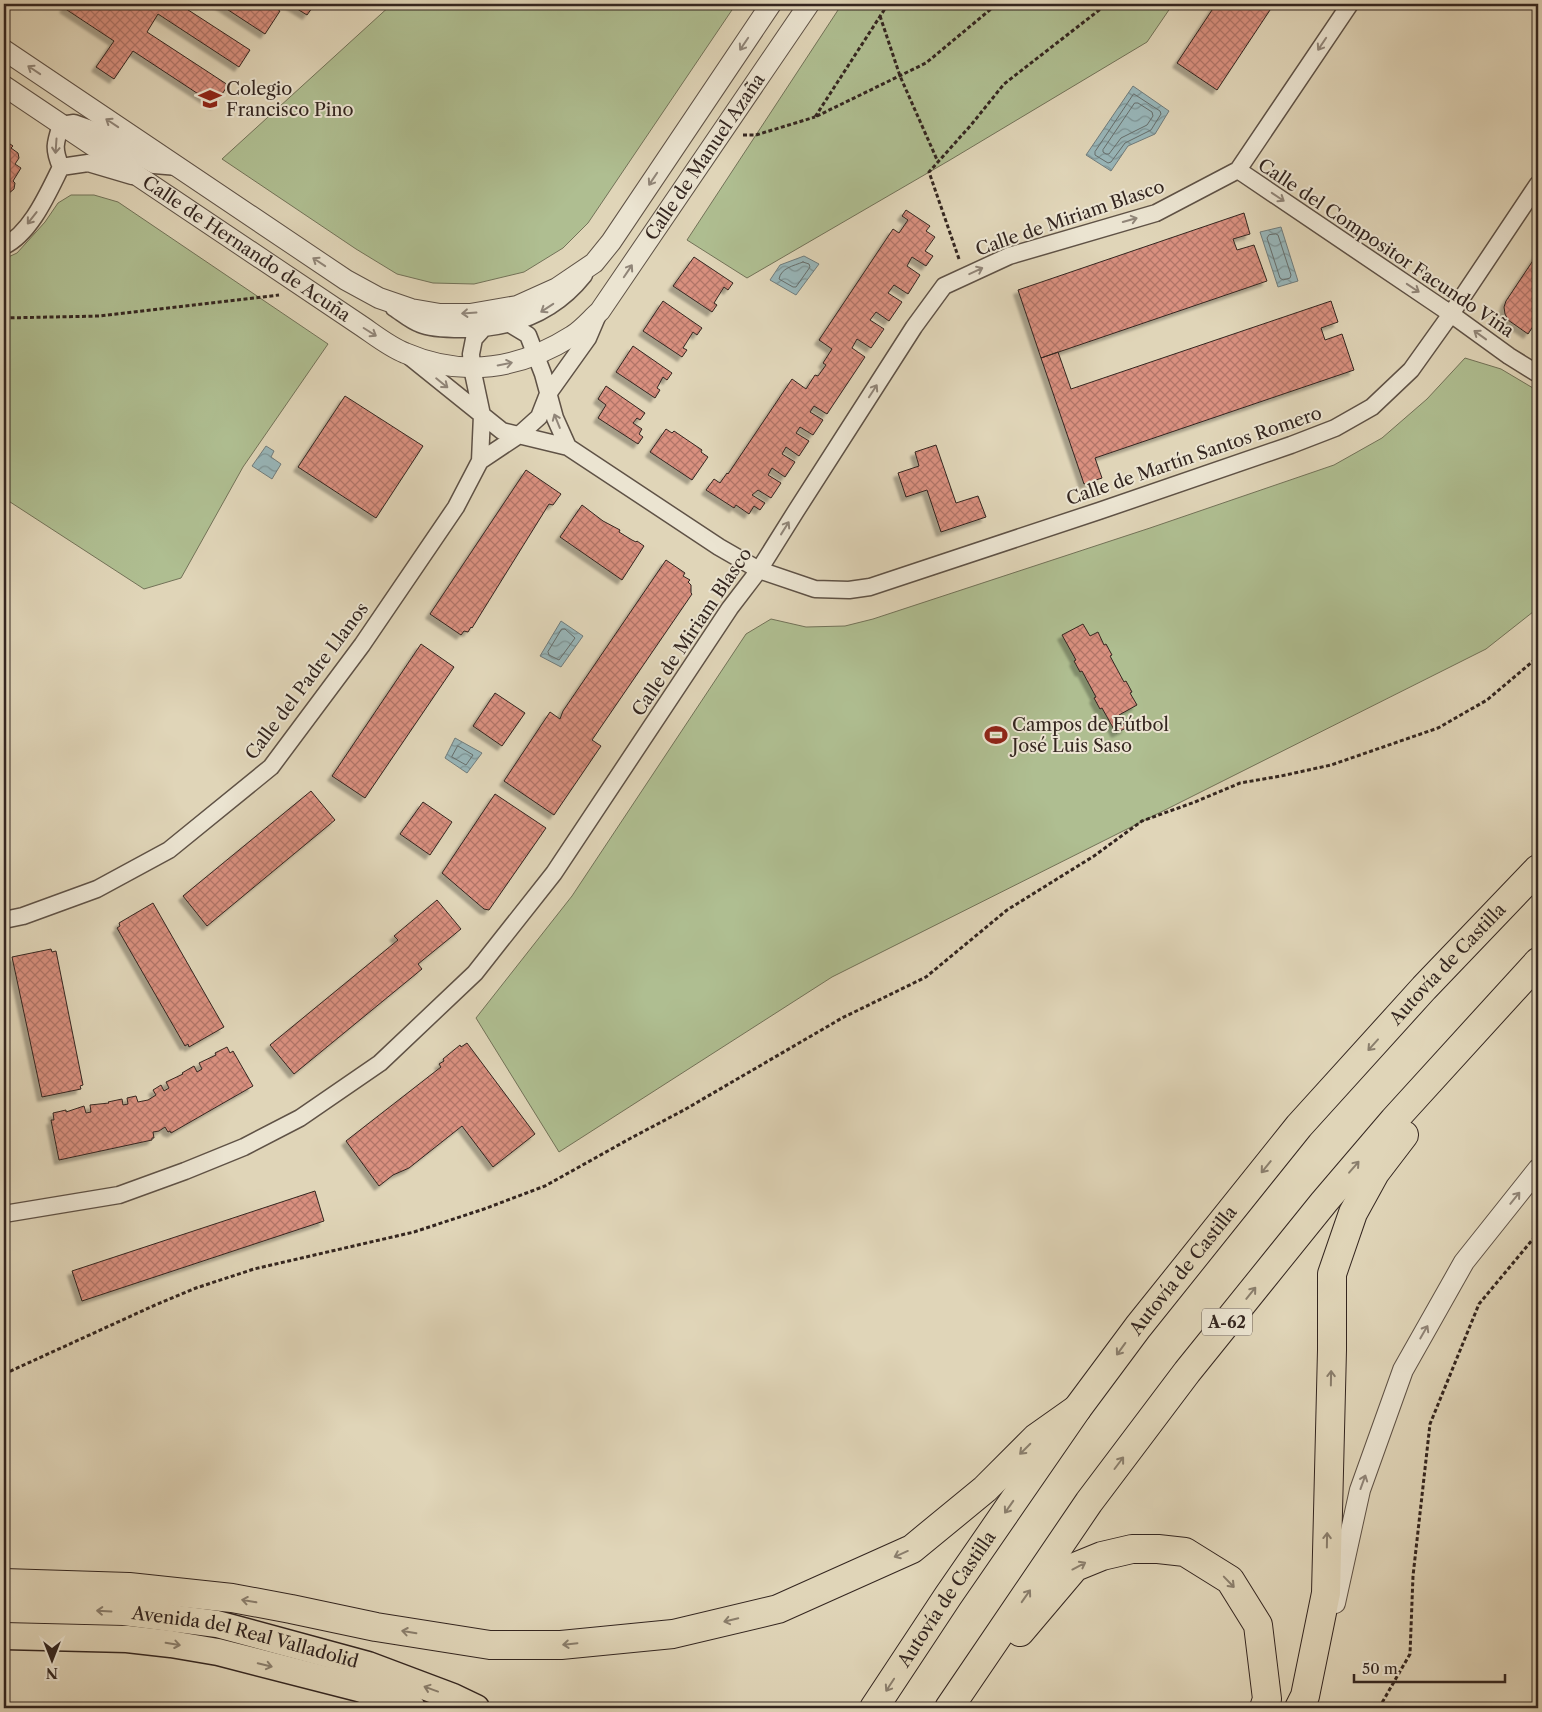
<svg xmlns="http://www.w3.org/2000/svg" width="1542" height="1712" font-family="'Libre Caslon Text',serif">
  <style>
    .green { fill: #afbe91; stroke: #727258 }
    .water { fill: url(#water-waves); stroke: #707c7c }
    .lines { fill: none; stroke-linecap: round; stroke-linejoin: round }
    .shore { stroke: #666e6c; stroke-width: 1 }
    .building { fill: url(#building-cross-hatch); stroke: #342620; filter: url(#shadow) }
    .minor-casing { stroke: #5f5246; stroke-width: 19 }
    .tertiary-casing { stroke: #5f5246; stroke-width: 22 }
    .trunk-casing { stroke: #342620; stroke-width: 29 }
    .motorway-casing { stroke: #342620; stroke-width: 30 }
    .path { stroke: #342620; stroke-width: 3; stroke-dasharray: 4 2.5; stroke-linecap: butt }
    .minor { stroke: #ebe4d1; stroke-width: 16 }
    .tertiary { stroke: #ebe4d1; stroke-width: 20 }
    .trunk { stroke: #e0d5b8; stroke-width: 26 }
    .motorway { stroke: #e0d5b8; stroke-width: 28 }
    .oneway { stroke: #908578 }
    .oneway2 { stroke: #8a7e6c }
    .labels { text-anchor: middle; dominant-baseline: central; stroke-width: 4; stroke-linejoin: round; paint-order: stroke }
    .shield { fill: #ebe4d1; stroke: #6b5f55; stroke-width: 1 }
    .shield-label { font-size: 16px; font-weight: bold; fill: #342620 }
    .poi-label { font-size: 18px; fill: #342620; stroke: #ebe4d1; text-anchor: start }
    .street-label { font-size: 18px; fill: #342620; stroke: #ebe4d1 }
  </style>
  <defs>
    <pattern id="water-waves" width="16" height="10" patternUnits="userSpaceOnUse" patternTransform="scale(1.25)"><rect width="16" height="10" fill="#98b6b9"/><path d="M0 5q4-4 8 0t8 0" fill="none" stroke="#7d9496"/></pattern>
    <pattern id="building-cross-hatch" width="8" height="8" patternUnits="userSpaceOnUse" patternTransform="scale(1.25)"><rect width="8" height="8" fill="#d9907f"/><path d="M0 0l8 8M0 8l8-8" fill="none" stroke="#b17568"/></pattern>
    <filter id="shadow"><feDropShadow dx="-4.5" dy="4.5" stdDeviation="1" flood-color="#0004"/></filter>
  </defs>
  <rect width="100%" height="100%" fill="#e0d5b8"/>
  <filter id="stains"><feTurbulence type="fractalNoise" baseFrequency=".004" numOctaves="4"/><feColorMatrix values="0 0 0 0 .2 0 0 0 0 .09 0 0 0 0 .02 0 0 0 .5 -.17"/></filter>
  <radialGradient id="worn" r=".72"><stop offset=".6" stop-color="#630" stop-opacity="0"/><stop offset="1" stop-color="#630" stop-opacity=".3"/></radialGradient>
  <path class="green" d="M 392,4 L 736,4 L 588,223 L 563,248 L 524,272 L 474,284 L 433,283 L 397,274 L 356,249 L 222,159 Z
    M 842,4 L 1173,4 L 1147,42 L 950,160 L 747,278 L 687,240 Z
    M 71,195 L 94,195 L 118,202 L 328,344 L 243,467 L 181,578 L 144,589 L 4,498 L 4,259 L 17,253 L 45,222 L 58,203 Z
    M 1465,358 L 1501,369 L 1538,391 L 1538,608 L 1486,649 L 832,977 L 559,1152 L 476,1018 L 572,896 L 746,634 L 771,619 L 806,627 L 845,626 L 873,619 L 1150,528 L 1334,465 L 1382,438 L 1427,399 Z"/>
  <path class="water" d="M 1133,86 L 1169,111 L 1155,134 L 1128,146 L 1111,171 L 1086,155 Z
    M 1281,227 L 1298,281 L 1278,287 L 1260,232 Z
    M 804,256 L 819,264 L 796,295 L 770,280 L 780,265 Z
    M 266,446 L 274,451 L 271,457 L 281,464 L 272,479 L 252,466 Z
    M 561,621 L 583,636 L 561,667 L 540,656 Z
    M 455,738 L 482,753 L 467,773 L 445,758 Z"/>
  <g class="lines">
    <path class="shore" d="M 1134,94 L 1160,111 L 1161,114 L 1151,130 L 1125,143 L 1111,162 L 1108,163 L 1095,155 L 1095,152 Z
      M 1135,103 L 1138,103 L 1152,112 L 1153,116 L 1147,125 L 1121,138 L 1109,154 L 1106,154 L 1103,152 L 1103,150 Z
      M 1276,234 L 1278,235 L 1291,275 L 1290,278 L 1283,280 L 1280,278 L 1267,238 L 1269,235 Z
      M 803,262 L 809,264 L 810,267 L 796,287 L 793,287 L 779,279 C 781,268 793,266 803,262 Z
      M 562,629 L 565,629 L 575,638 L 559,660 L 549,655 L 548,652 Z
      M 458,746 L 473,755 L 466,765 L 452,757 Z"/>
  </g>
  <path class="building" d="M 67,4 L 179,4 L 250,50 L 239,67 L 158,14 L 147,32 L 228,85 L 215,105 L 133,51 L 114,79 L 96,67 L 114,41 L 64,8 Z
    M 219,4 L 269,4 L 280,11 L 265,34 Z
    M 289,4 L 315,4 L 307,15 Z
    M 1216,4 L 1274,4 L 1217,90 L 1177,63 Z
    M 4,140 L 13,146 L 11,148 L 18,153 L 19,158 L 15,164 L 21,168 L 13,181 L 15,183 L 14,189 L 8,194 L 4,191 Z
    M 906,210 L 930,226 L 926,231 L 935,237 L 925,251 L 933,256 L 926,266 L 912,257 L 907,266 L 920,275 L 908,294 L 894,285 L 888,293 L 902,302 L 889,321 L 876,312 L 870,320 L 884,329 L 871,348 L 857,339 L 852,348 L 865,357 L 827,414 L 814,406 L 810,412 L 823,420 L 813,435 L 800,427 L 796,433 L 809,441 L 799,456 L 786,447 L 782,454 L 795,462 L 785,477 L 772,468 L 768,475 L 781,483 L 771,498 L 758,490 L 752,495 L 765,503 L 760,510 L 754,506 L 749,514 L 736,505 L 734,508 L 706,490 L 714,479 L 720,483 L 727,473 L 728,474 L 792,379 L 806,389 L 815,375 L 818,376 L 826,365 L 823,363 L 832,349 L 819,340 L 893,229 L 899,233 L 908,220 L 902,216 Z
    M 1244,213 L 1250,234 L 1233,239 L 1237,250 L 1254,245 L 1267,281 L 1041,358 L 1018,290 Z
    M 1538,253 L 1538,319 L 1528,334 L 1508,320 L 1505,314 L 1504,307 L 1506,301 Z
    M 694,257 L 733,283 L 728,290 L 724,287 L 714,303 L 717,305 L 712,312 L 673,286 Z
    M 663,301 L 702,328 L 697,335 L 693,332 L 683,348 L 687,350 L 682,357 L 643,331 Z
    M 1331,301 L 1338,322 L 1321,328 L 1325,340 L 1342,334 L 1354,370 L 1095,458 L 1102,478 L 1084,484 L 1041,358 L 1058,352 L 1071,389 Z
    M 633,346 L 672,373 L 667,380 L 663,377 L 657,388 L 660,390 L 655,398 L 616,372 Z
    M 606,386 L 645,413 L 640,420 L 637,418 L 633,423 L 642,429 L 639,434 L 643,437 L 638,444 L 598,418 L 606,405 L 598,399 Z
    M 345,396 L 423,446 L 376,518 L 298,467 Z
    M 666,429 L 672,433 L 674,431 L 702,450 L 701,452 L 708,457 L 692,480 L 650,452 Z
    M 936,445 L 956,503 L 978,496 L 986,517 L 941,532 L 927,490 L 906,497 L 898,473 L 919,466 L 915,452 Z
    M 526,470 L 561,494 L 553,505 L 549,504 L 472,628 L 471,627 L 468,632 L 464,631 L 461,635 L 430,614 Z
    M 582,505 L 603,521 L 620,530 L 619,532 L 632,540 L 636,542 L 637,541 L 644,546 L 622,580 L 560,537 Z
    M 666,560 L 685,573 L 683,576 L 690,580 L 688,582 L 691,585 L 691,593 L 692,594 L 592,740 L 601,746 L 554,815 L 504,781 L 550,712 L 560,719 L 563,711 Z
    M 1083,624 L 1090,636 L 1098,632 L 1104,645 L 1106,644 L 1112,655 L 1110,656 L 1124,682 L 1126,681 L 1132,692 L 1130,693 L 1137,705 L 1119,715 L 1126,728 L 1116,733 L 1102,708 L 1100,709 L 1094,698 L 1096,697 L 1082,671 L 1080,672 L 1074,661 L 1076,660 L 1062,635 Z
    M 421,644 L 454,667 L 365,798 L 332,776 Z
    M 495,693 L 525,713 L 502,746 L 473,726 Z
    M 311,791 L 335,820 L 207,926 L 183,896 Z
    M 495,794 L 546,828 L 489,910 L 484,909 L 442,873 Z
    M 423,802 L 452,822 L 430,855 L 400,834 Z
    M 437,900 L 461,929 L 418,964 L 422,969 L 294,1074 L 270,1045 L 398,940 L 394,936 Z
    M 153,903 L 224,1027 L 189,1047 L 188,1044 L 185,1046 L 117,928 L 120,926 L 119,923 Z
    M 51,949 L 52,952 L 56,951 L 83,1085 L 80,1086 L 81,1089 L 42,1097 L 12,957 Z
    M 467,1043 L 535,1134 L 493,1167 L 462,1126 L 409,1168 L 393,1175 L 379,1186 L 346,1141 L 441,1067 L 439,1064 L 444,1061 L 443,1059 L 460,1045 L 461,1047 Z
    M 227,1047 L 230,1053 L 233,1051 L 253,1086 L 171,1133 L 170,1131 L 168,1132 L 165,1127 L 159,1131 L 153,1132 L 154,1138 L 152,1138 L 152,1140 L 59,1160 L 51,1120 L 54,1120 L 53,1113 L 66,1110 L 66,1112 L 84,1106 L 86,1113 L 91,1112 L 90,1105 L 109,1103 L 108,1102 L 122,1099 L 123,1105 L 128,1104 L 127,1098 L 136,1096 L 138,1102 L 148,1100 L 156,1095 L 153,1090 L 161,1085 L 164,1091 L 169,1088 L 166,1082 L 183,1074 L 182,1073 L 194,1066 L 197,1072 L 202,1069 L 199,1063 L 216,1055 L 215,1053 Z
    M 315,1191 L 324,1221 L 82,1301 L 72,1271 Z"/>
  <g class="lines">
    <defs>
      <path id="minor" d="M 61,167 C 53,149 55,143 61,125 L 74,123 L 91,129 L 154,165 L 178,167
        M 61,167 L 88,163 L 132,176
        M 1238,170 L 1451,314 L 1509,356 L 1538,374
        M 4,246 C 31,233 48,193 61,167
        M 394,308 C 402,313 411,321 420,324 C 431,329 450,329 462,329 C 511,329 553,314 584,275
        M 510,324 L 528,335 L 543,374 L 555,418 L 568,447
        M 410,357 L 502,431 L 568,447 L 719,547 L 759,570 L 815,589 L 849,590 L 870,587 L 1099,511 L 1291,445 L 1335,428 L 1372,407 L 1411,370 L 1451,314 L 1538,184
        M 480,461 L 519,435 L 539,417 L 548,394 L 588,338 L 597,317
        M 4,920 L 23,916 L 97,889 L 169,850 L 271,767 L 362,645 L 456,507 L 480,461 L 482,415 L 472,368 L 471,354 L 474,339 L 483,329
        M 4,1214 L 119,1195 L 185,1171 L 244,1147 L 300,1118 L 380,1063 L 475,973 L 554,873 L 730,608 L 759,570 L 796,511 L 914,327 L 944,286 L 1009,256 L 1156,213 L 1238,170 L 1350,4"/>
      <g id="tertiary">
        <path d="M 4,50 L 346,280 L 379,298 L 411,309 L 440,314 L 470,314 L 517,306 L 557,288 L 594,263 L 611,242 L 771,4"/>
        <path id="s1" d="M 4,86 L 363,327 C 376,336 390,347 405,353 C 463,378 520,369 572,336 C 582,330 591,319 600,311 L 809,4"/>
        <path d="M 1335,1603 L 1360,1490 L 1403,1370 L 1464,1262 L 1538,1169"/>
      </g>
      <g id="trunk">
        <path id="s2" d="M 4,1609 L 124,1612 L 217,1624 L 368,1665 L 453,1697 L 476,1708"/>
        <path d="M 4,1636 L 127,1639 L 171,1644 L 218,1652 L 362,1689 L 412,1708"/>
      </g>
      <g id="motorway">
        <path d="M 4,1583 L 129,1587 L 232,1598 L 291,1609 L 376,1627 L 490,1645 L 561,1645 L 673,1634 L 778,1609 L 912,1549 L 985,1489 L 1036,1438 L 1077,1409"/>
        <path d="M 1020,1632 L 1075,1567 L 1102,1556 L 1132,1549 L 1158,1549 L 1185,1552 L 1230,1580 L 1258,1625 L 1267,1699 L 1264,1708"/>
        <path id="s3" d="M 874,1708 L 948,1596 L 1077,1409 L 1138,1327 L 1299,1126 L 1424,988 L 1538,869"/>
        <path d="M 949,1708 L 1089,1502 L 1187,1372 L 1324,1202 L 1394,1120 L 1538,962"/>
        <path d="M 1299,1708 L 1305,1696 L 1326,1593 L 1332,1350 L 1332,1274 L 1353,1213 L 1375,1173 L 1404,1135"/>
      </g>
    </defs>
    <use href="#minor" class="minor-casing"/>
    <use href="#tertiary" class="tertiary-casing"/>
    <use href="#trunk" class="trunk-casing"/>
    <use href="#motorway" class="motorway-casing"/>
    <path class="path" d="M 888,4 L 815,117 L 926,63 L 997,4
      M 880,16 L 900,76 L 938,162
      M 743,135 L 756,135 L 815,117
      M 959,259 L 929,172 L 971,125 L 1004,84 L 1107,4
      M 4,318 L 100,316 L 279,295
      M 4,1374 L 153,1306 L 196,1288 L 254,1269 L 414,1232 L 484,1209 L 545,1186 L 631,1138 L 684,1110 L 842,1018 L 926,977 L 1007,910 L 1094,856 L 1142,821 L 1195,802 L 1240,783 L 1281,776 L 1331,765 L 1438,728 L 1487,700 L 1538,657
      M 1379,1708 L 1410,1654 L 1413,1576 L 1430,1424 L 1479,1304 L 1538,1233"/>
    <use href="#minor" class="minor"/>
    <use href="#tertiary" class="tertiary"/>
    <use href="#trunk" class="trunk"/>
    <use href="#motorway" class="motorway"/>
  </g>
  <defs><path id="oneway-shaft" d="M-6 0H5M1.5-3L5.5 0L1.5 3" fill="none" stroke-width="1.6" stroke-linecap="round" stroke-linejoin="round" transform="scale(1.25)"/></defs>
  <g class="oneway">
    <use href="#oneway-shaft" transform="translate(744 44) rotate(124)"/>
    <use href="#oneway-shaft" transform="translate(1322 44) rotate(124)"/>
    <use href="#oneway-shaft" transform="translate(34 70) rotate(-146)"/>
    <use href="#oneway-shaft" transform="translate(112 123) rotate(-146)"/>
    <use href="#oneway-shaft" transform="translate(56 146) rotate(94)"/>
    <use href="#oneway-shaft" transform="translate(653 179) rotate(124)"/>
    <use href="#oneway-shaft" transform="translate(1278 197) rotate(34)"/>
    <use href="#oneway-shaft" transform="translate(32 218) rotate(128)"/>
    <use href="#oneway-shaft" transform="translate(1130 220) rotate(-16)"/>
    <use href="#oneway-shaft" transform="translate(319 262) rotate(-146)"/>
    <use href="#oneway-shaft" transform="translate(628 271) rotate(-56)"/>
    <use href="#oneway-shaft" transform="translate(976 271) rotate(-25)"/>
    <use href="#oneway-shaft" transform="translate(1413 288) rotate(34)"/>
    <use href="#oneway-shaft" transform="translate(547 308) rotate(147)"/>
    <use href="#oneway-shaft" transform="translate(469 313) rotate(176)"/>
    <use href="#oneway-shaft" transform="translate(370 332) rotate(32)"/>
    <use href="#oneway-shaft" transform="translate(1480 335) rotate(-144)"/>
    <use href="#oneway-shaft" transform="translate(505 364) rotate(-11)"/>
    <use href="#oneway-shaft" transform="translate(442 383) rotate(39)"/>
    <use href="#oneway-shaft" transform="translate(873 391) rotate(-57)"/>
    <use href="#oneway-shaft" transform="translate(557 421) rotate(-112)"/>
    <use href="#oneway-shaft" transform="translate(785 528) rotate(-58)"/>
    <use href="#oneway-shaft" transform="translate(1515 1198) rotate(-51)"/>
    <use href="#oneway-shaft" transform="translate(1424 1332) rotate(-60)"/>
    <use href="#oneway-shaft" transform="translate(1363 1482) rotate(-70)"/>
  </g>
  <g class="oneway2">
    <use href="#oneway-shaft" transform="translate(1373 1045) rotate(132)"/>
    <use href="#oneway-shaft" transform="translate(1266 1167) rotate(129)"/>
    <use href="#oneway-shaft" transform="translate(1354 1167) rotate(-49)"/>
    <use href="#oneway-shaft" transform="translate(1251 1293) rotate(-51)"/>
    <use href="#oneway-shaft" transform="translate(1121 1349) rotate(126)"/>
    <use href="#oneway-shaft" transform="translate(1331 1378) rotate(-89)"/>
    <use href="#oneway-shaft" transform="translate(1025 1449) rotate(135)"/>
    <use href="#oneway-shaft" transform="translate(1119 1463) rotate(-53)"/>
    <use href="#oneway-shaft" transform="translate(1009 1507) rotate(125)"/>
    <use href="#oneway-shaft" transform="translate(1327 1540) rotate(-89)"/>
    <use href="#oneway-shaft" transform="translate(901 1554) rotate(156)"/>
    <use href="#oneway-shaft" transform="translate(1079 1566) rotate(-28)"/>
    <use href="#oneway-shaft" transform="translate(1229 1582) rotate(46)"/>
    <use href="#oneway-shaft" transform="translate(1026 1596) rotate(-55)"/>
    <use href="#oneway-shaft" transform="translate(249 1601) rotate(-170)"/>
    <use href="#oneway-shaft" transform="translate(104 1611) rotate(-177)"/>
    <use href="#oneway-shaft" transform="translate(731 1620) rotate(166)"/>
    <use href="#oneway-shaft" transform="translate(409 1632) rotate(-171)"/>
    <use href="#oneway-shaft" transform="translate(173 1644) rotate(9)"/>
    <use href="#oneway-shaft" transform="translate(570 1644) rotate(174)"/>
    <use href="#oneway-shaft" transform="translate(265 1665) rotate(14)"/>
    <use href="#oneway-shaft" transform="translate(890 1685) rotate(123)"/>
    <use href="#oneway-shaft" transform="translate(431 1689) rotate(-160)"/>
  </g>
  <defs>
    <symbol id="school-bare" viewBox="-9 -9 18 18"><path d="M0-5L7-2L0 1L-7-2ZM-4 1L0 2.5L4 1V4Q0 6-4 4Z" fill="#8f2418" stroke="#ebe4d1" stroke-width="2.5" paint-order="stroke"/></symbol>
    <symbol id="stadium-bare" viewBox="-9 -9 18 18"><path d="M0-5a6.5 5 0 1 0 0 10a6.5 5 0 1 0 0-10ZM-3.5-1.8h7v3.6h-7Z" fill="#8f2418" stroke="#ebe4d1" stroke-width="2.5" paint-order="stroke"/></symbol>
  </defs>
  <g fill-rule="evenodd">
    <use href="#school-bare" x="194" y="83" width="32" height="32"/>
    <use href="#stadium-bare" x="980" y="719" width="32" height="32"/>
  </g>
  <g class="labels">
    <rect class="shield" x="1202" y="1308.5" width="50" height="27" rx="4"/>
    <g class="shield-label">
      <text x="1227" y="1322">A-62</text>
    </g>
    <g class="poi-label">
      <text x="226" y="89">Colegio<tspan x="226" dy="21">Francisco Pino</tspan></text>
      <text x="1012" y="725">Campos de Fútbol<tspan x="1012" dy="21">José Luis Saso</tspan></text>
    </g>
    <g class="street-label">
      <text stroke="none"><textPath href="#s1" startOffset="881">Calle de Manuel Azaña</textPath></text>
      <text transform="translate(1070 218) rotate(-19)">Calle de Miriam Blasco</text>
      <text transform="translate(1386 248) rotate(34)">Calle del Compositor Facundo Viña</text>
      <text stroke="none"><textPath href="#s1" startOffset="292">Calle de Hernando de Acuña</textPath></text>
      <text transform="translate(1194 456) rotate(-19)">Calle de Martín Santos Romero</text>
      <text transform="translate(692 632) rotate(-56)">Calle de Miriam Blasco</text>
      <text transform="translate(307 681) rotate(-53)">Calle del Padre Llanos</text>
      <text stroke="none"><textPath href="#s3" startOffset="941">Autovía de Castilla</textPath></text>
      <text stroke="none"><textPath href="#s3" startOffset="536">Autovía de Castilla</textPath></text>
      <text stroke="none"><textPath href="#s3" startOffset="131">Autovía de Castilla</textPath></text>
      <text stroke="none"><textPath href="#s2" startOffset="244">Avenida del Real Valladolid</textPath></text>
    </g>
  </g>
  <rect width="1542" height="1712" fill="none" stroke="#e0d5b8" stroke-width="20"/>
  <rect x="5" y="5" width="1532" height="1702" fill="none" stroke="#342620" stroke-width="2.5"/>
  <rect x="10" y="10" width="1522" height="1692" fill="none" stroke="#342620"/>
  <g transform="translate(52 1660) rotate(180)" stroke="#ebe4d1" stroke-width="4" paint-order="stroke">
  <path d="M0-4L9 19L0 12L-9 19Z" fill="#342620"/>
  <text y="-8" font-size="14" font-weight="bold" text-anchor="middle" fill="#342620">N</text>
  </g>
  <path d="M1354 1674v8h151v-8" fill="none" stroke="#342620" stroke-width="2.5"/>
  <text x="1362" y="1674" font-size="15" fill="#342620" stroke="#ebe4d1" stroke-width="4" paint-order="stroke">50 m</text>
  <rect width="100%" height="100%" filter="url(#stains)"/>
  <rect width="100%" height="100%" fill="url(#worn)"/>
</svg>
